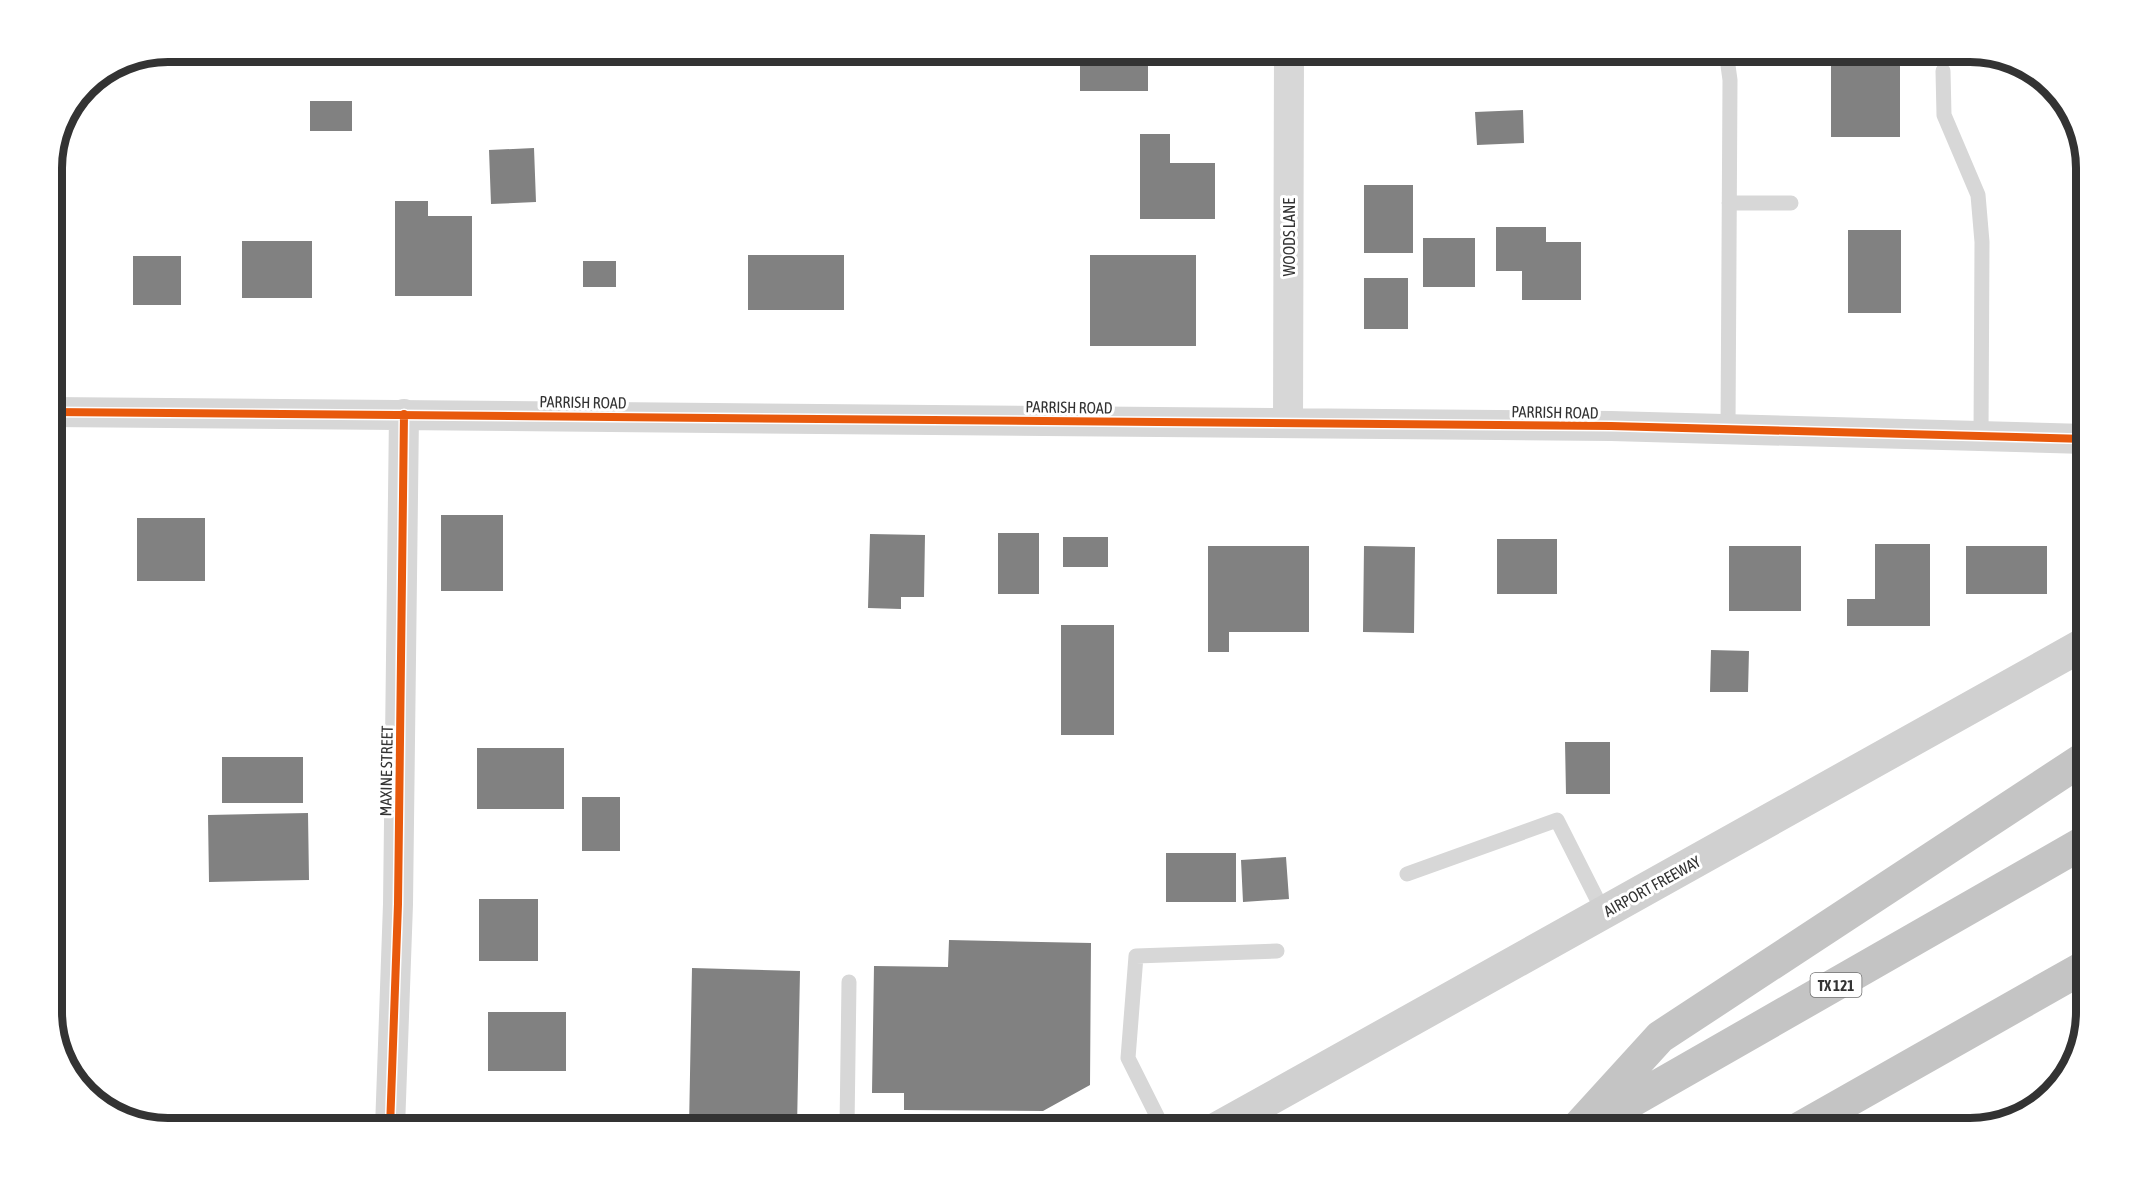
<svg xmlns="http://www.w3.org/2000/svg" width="2137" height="1179" font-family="'Asap Condensed',sans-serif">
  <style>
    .building { fill: #818181 }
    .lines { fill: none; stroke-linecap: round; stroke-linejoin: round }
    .service { stroke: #d7d7d7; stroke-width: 15 }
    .minor { stroke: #d7d7d7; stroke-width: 30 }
    .secondary { stroke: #d0d0d0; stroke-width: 33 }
    .motorway { stroke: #c4c4c4; stroke-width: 33 }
    .cycleway-casing { stroke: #fff; stroke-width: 11 }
    .cycleway { stroke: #e8590c; stroke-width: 8 }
    .labels { text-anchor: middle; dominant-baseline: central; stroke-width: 6; stroke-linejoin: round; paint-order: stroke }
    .shield { fill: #fff; stroke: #707070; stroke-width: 1.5 }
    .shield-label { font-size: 15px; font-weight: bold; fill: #333 }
    .street-label { font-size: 16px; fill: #333; stroke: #fff }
    .rim { fill: none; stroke: #333; stroke-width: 8 }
  </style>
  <rect width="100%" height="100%" fill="#fff"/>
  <path class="building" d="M 1831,53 L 1900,53 L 1900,137 L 1831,137 Z
    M 1080,55 L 1148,55 L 1148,91 L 1080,91 Z
    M 310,101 L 352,101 L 352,131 L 310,131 Z
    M 1523,110 L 1524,143 L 1477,145 L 1475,112 Z
    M 1140,134 L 1170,134 L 1170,163 L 1215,163 L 1215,219 L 1140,219 Z
    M 534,148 L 536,202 L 491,204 L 489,150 Z
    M 1364,185 L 1413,185 L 1413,253 L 1364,253 Z
    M 395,201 L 428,201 L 428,216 L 472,216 L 472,296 L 395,296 Z
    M 1496,227 L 1546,227 L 1546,242 L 1581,242 L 1581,300 L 1522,300 L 1522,271 L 1496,271 Z
    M 51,228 L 58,228 L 58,319 L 51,319 Z
    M 1848,230 L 1901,230 L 1901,313 L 1848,313 Z
    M 1423,238 L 1475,238 L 1475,287 L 1423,287 Z
    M 242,241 L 312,241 L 312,298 L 242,298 Z
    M 748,255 L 844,255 L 844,310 L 748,310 Z
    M 1090,255 L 1196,255 L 1196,346 L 1090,346 Z
    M 133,256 L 181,256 L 181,305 L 133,305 Z
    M 583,261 L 616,261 L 616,287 L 583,287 Z
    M 1364,278 L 1408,278 L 1408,329 L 1364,329 Z
    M 441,515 L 503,515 L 503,591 L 441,591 Z
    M 137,518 L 205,518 L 205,581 L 137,581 Z
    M 998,533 L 1039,533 L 1039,594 L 998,594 Z
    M 870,534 L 925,535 L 924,597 L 901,597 L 901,609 L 868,608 Z
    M 1063,537 L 1108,537 L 1108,567 L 1063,567 Z
    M 1497,539 L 1557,539 L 1557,594 L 1497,594 Z
    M 1875,544 L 1930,544 L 1930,626 L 1847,626 L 1847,599 L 1875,599 Z
    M 1208,546 L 1309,546 L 1309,632 L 1229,632 L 1229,652 L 1208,652 Z
    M 1364,546 L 1415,547 L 1414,633 L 1363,632 Z
    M 1729,546 L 1801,546 L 1801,611 L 1729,611 Z
    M 1966,546 L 2047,546 L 2047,594 L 1966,594 Z
    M 1061,625 L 1114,625 L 1114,735 L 1061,735 Z
    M 1711,650 L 1749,651 L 1748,692 L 1710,692 Z
    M 1565,742 L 1610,742 L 1610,794 L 1566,794 Z
    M 477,748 L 564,748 L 564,809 L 477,809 Z
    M 222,757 L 303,757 L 303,803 L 222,803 Z
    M 582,797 L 620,797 L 620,851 L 582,851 Z
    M 308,813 L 309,880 L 209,882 L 208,815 Z
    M 1166,853 L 1236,853 L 1236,902 L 1166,902 Z
    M 1286,857 L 1289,899 L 1243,902 L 1241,860 Z
    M 479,899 L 538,899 L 538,961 L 479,961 Z
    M 949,940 L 1091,943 L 1090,1085 L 1043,1111 L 904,1110 L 904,1093 L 872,1093 L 874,966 L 948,967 Z
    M 692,968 L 800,971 L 797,1128 L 689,1128 Z
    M 488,1012 L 566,1012 L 566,1071 L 488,1071 Z"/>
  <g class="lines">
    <path class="service" d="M 1726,51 L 1730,80 L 1728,429
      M 1943,71 L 1944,115 L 1978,195 L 1982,242 L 1981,436
      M 1729,203 L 1791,203
      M 1407,874 L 1557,820 L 1604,913
      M 847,1128 L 849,982
      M 1163,1128 L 1128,1058 L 1136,956 L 1277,951"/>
    <path class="minor" d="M 51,412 L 1611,426 L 2086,439
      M 1288,423 L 1289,51
      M 390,1128 L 398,904 L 404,414"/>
    <path class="secondary" d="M 1218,1128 L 2086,643"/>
    <path class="motorway" d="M 1595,1122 L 2086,841
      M 1577,1128 L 1660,1037 L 2086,757
      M 1800,1128 L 2086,966"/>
    <defs>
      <path id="cycleway" d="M 51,412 L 1611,426 L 2086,439
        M 390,1128 L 398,904 L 404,414"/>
    </defs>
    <use href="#cycleway" class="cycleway-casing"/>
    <use href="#cycleway" class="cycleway"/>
  </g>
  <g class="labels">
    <rect class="shield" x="1810.5" y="973" width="51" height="24" rx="4.5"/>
    <g class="shield-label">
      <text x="1836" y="985">TX 121</text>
    </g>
    <g class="street-label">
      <text transform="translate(1289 237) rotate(-90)">WOODS LANE</text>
      <text transform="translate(583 402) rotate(1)">PARRISH ROAD</text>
      <text transform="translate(1069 407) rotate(1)">PARRISH ROAD</text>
      <text transform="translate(1555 412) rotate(1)">PARRISH ROAD</text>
      <text transform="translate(386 771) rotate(-89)">MAXINE STREET</text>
      <text transform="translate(1652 886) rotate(-29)">AIRPORT FREEWAY</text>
    </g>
  </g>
  <path d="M0 0H2137V1179H0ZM168 62H1970A106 106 0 0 1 2076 168V1012A106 106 0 0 1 1970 1118H168A106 106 0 0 1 62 1012V168A106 106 0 0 1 168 62Z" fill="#fff" fill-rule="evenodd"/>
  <path class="rim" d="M168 62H1970A106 106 0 0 1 2076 168V1012A106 106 0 0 1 1970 1118H168A106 106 0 0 1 62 1012V168A106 106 0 0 1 168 62Z"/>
</svg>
